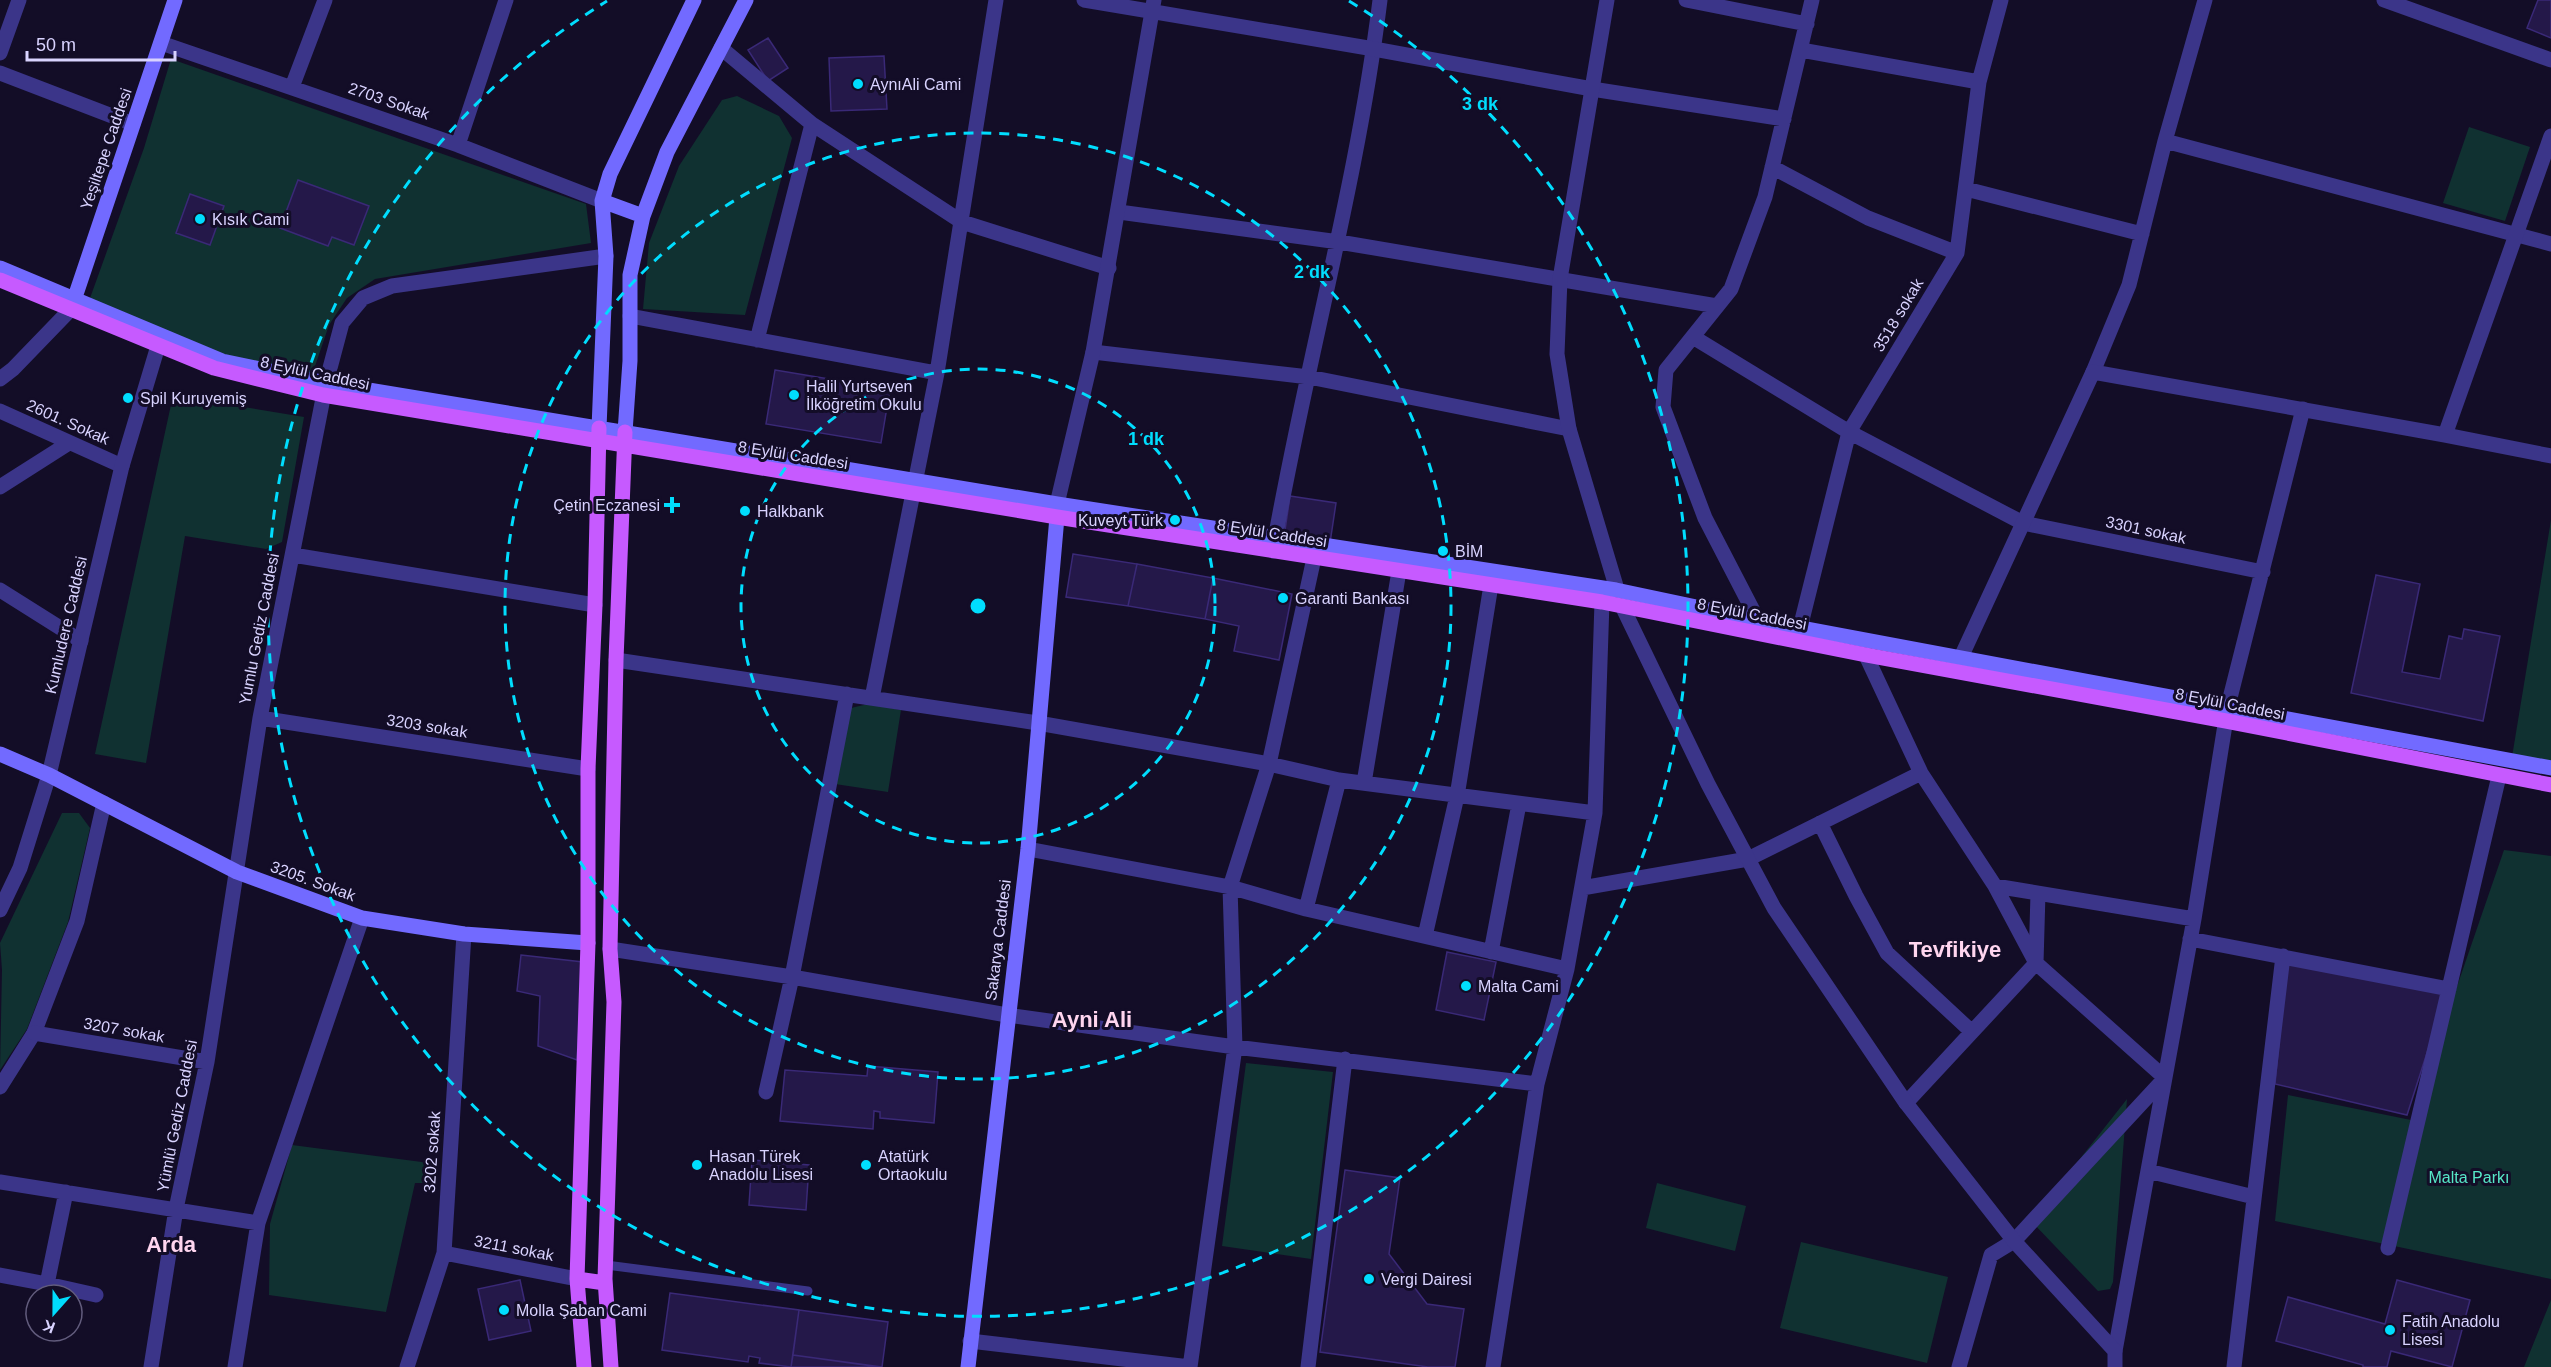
<svg xmlns="http://www.w3.org/2000/svg" width="2551" height="1367" font-family="Arial,sans-serif">
  <style>
    .green { fill: #103131 }
    .building { fill: #241849; stroke: #3a2977; stroke-width: 1.5 }
    .lines { fill: none; stroke-linecap: round; stroke-linejoin: round }
    .service { stroke: #3b3589; stroke-width: 9 }
    .pedestrian { stroke: #3b3589; stroke-width: 15 }
    .minor { stroke: #3b3589; stroke-width: 15 }
    .tertiary { stroke: #3b3589; stroke-width: 15 }
    .secondary { stroke: #726aff; stroke-width: 15 }
    .primary { stroke: #c65aff; stroke-width: 15 }
    .ring { fill: none; stroke: #00ddfe; stroke-width: 3; stroke-dasharray: 10 8 }
    .poi-dot { fill: #00ddfe; stroke: #130d27; stroke-width: 2 }
    .labels { text-anchor: middle; dominant-baseline: central; stroke-width: 6; stroke-linejoin: round; paint-order: stroke }
    .poi-label { font-size: 16px; fill: #d9d3ff; stroke: #130d27; text-anchor: start }
    .street-label { font-size: 16px; fill: #d9d3ff; stroke: #130d27 }
    .park-label { font-size: 16px; fill: #57e8c8; stroke: #130d27 }
    .district-label { font-size: 22px; font-weight: bold; fill: #ffd5ef; stroke: #130d27 }
    .centre { fill: #00ddfe; stroke: #130d27; stroke-width: 3 }
    .ring-label { font-size: 18px; text-anchor: middle; font-weight: bold; fill: #00ddfe; stroke: #130d27; stroke-width: 6; stroke-linejoin: round; paint-order: stroke }
  </style>
  <rect width="100%" height="100%" fill="#130d27"/>
  <path class="green" d="M 171,59 L 586,204 L 591,243 L 375,279 L 347,298 L 329,325 L 311,378 L 223,359 L 89,301 L 144,148 Z
    M 737,96 L 779,116 L 792,138 L 745,315 L 643,309 L 649,243 L 679,166 L 722,100 Z
    M 2469,127 L 2530,147 L 2505,221 L 2443,203 Z
    M 174,391 L 232,405 L 304,417 L 282,542 L 266,549 L 185,536 L 146,763 L 95,754 Z
    M 2551,520 L 2551,763 L 2512,757 Z
    M 868,704 L 901,710 L 888,792 L 835,784 L 851,708 Z
    M 62,813 L 79,813 L 90,828 L 68,922 L 27,1029 L 0,1070 L 2,970 L 0,943 Z
    M 2504,850 L 2551,856 L 2551,1279 L 2275,1221 L 2288,1095 L 2411,1120 Z
    M 1246,1063 L 1333,1072 L 1311,1259 L 1222,1246 Z
    M 2127,1099 L 2113,1282 L 2110,1289 L 2098,1291 L 2031,1221 Z
    M 292,1145 L 437,1164 L 436,1183 L 415,1183 L 386,1312 L 269,1295 L 270,1224 Z
    M 1657,1183 L 1746,1206 L 1735,1251 L 1646,1228 Z
    M 1801,1242 L 1948,1277 L 1927,1363 L 1780,1328 Z
    M 2551,1300 L 2551,1367 L 2524,1367 Z"/>
  <path class="building" d="M 2538,0 L 2551,0 L 2551,38 L 2527,28 Z
    M 768,38 L 788,68 L 768,81 L 748,50 Z
    M 884,56 L 887,109 L 831,111 L 829,58 Z
    M 298,180 L 369,206 L 354,245 L 332,237 L 328,246 L 280,228 Z
    M 190,194 L 224,206 L 210,245 L 176,233 Z
    M 775,370 L 890,389 L 881,443 L 766,424 Z
    M 1290,496 L 1336,503 L 1330,543 L 1284,537 Z
    M 1073,554 L 1137,564 L 1128,606 L 1066,597 Z
    M 1137,564 L 1213,578 L 1205,619 L 1128,606 Z
    M 2376,575 L 2420,584 L 2402,672 L 2440,679 L 2449,636 L 2462,639 L 2464,629 L 2500,636 L 2483,721 L 2351,693 Z
    M 1213,578 L 1292,594 L 1279,660 L 1234,651 L 1239,626 L 1205,619 Z
    M 1447,952 L 1496,962 L 1484,1020 L 1436,1010 Z
    M 521,955 L 583,962 L 577,1060 L 538,1046 L 540,996 L 517,991 Z
    M 2287,959 L 2446,994 L 2407,1115 L 2275,1084 Z
    M 868,1066 L 938,1072 L 934,1123 L 880,1118 L 880,1112 L 874,1111 L 873,1129 L 780,1121 L 785,1070 L 867,1076 Z
    M 752,1160 L 809,1165 L 806,1210 L 749,1205 Z
    M 1345,1170 L 1400,1178 L 1389,1254 L 1427,1304 L 1464,1309 L 1455,1367 L 1428,1367 L 1320,1352 Z
    M 520,1280 L 531,1331 L 489,1340 L 478,1289 Z
    M 2397,1280 L 2470,1300 L 2452,1367 L 2391,1351 L 2387,1367 L 2363,1367 L 2363,1365 L 2276,1341 L 2288,1297 L 2385,1324 Z
    M 670,1293 L 799,1310 L 791,1367 L 759,1363 L 760,1358 L 749,1356 L 748,1362 L 662,1350 Z
    M 799,1310 L 888,1322 L 882,1367 L 793,1355 Z
    M 793,1355 L 879,1367 L 791,1367 Z"/>
  <g class="lines">
    <path class="service" d="M 606,1265 L 808,1291"/>
    <path class="pedestrian" d="M 0,379 L 13,369 L 71,309
      M 0,1087 L 34,1033 L 77,921 L 104,803"/>
    <path class="minor" d="M 1686,0 L 1807,24
      M 2384,0 L 2551,60
      M 161,43 L 458,145 L 602,201
      M 721,48 L 812,124
      M 1801,50 L 1979,82
      M 0,53 L 19,0
      M 0,73 L 133,124
      M 292,87 L 325,0
      M 1592,89 L 1784,119
      M 2165,141 L 2551,244
      M 458,145 L 506,0
      M 1772,167 L 1868,218 L 1957,253
      M 1966,189 L 2142,234
      M 1119,212 L 1339,242 L 1717,306
      M 630,316 L 937,373
      M 1693,337 L 1849,432 L 2023,523 L 2263,572
      M 757,340 L 812,124 L 962,222 L 1109,268
      M 1093,352 L 1309,377 L 1569,429
      M 2093,372 L 2129,285 L 2165,141 L 2205,0
      M 0,411 L 122,466
      M 0,487 L 69,443
      M 1273,551 C 1305,366 1357,186 1380,0
      M 293,555 L 595,605
      M 0,590 L 81,641
      M 1762,628 L 1705,518 L 1663,407 L 1666,370 L 1731,289 L 1765,197 L 1812,0
      M 1797,640 L 1849,432 L 1957,253 L 1979,82 L 2001,0
      M 1862,647 L 1921,773 L 1995,886 L 2036,963 L 2165,1078 L 2014,1241 L 1991,1255 L 1959,1367
      M 616,660 L 1038,723 L 1269,764 L 1339,780 L 1595,813
      M 872,698 L 937,373 L 996,0
      M 260,718 L 588,769
      M 1364,783 L 1399,571
      M 1820,823 L 1856,896 L 1887,953 L 1972,1032
      M 1028,849 L 1230,887 L 1306,909 L 1567,969
      M 1995,886 L 2194,919
      M 1582,888 L 1748,859 L 1921,773
      M 1306,909 L 1339,780
      M 1425,936 L 1457,796 L 1491,585
      M 2190,939 L 2449,989
      M 610,949 L 792,977 L 1007,1015 L 1235,1047 L 1537,1084
      M 1491,952 L 1519,804
      M 34,1033 L 207,1062
      M 766,1092 L 792,977 L 847,694
      M 1906,1103 L 2036,963 L 2038,893
      M 2148,1171 L 2254,1197
      M 0,1182 L 258,1223
      M 2388,1248 L 2499,776
      M 444,1253 L 577,1279
      M 0,1275 L 47,1284 L 66,1192
      M 47,1284 L 96,1295
      M 970,1341 L 1190,1367
      M 2115,1351 L 2194,919 L 2228,706 L 2303,409
      M 151,1367 L 176,1209 L 207,1062 L 260,718 L 326,383 L 342,323 L 363,298 L 392,286 L 606,256
      M 235,1367 L 258,1223 L 362,918
      M 407,1367 L 444,1253 L 464,934
      M 1190,1367 L 1235,1047 L 1230,887 L 1269,764 L 1314,558
      M 1308,1367 L 1345,1059
      M 1493,1367 L 1537,1084 L 1567,969 L 1595,813 L 1602,602
      M 2234,1367 L 2283,956"/>
    <path class="tertiary" d="M 1084,0 L 1374,49 L 1592,89
      M 1607,0 L 1560,279 L 1557,354 L 1569,429 L 1622,606 L 1708,784 L 1774,908 L 1906,1103 L 2014,1241 L 2115,1351 L 2115,1367
      M 2445,435 L 2551,136
      M 1057,517 L 1057,504 L 1093,352 L 1154,0
      M 1956,668 L 2093,372 L 2445,435 L 2551,456
      M 0,910 L 20,868 L 49,775 L 122,466 L 158,346"/>
    <path class="secondary" d="M 602,201 L 643,216
      M 0,268 L 222,361 L 326,383 L 1057,504 L 1616,590 L 1758,620 L 2551,768
      M 71,309 L 175,0
      M 599,428 L 606,256 L 602,201 L 610,174 L 694,0
      M 625,432 L 630,361 L 630,275 L 643,216 L 667,152 L 746,0
      M 0,754 L 49,775 L 237,872 L 362,918 L 464,934 L 588,943
      M 968,1367 L 1028,849 L 1057,517"/>
    <path class="primary" d="M 0,280 L 214,368 L 323,395 L 1057,517 L 1602,602 L 1866,655 L 2226,721 L 2551,785
      M 577,1279 L 605,1283
      M 584,1367 L 577,1279 L 588,943 L 588,769 L 595,605 L 599,428
      M 611,1367 L 605,1279 L 614,1002 L 610,949 L 616,660 L 625,432"/>
  </g>
  <g class="ring">
    <circle cx="978" cy="606" r="237"/>
    <circle cx="978" cy="606" r="473"/>
    <path d="M1349 1A710 710 0 1 1 607 1"/>
  </g>
  <g class="poi-dot">
    <circle cx="858" cy="84" r="6"/>
    <circle cx="200" cy="219" r="6"/>
    <circle cx="794" cy="395" r="6"/>
    <circle cx="128" cy="398" r="6"/>
    <path d="M669 496h6v6h6v6h-6v6h-6v-6h-6v-6h6z"/>
    <circle cx="745" cy="511" r="6"/>
    <circle cx="1175" cy="520" r="6"/>
    <circle cx="1443" cy="551" r="6"/>
    <circle cx="1283" cy="598" r="6"/>
    <circle cx="1466" cy="986" r="6"/>
    <circle cx="697" cy="1165" r="6"/>
    <circle cx="866" cy="1165" r="6"/>
    <circle cx="1369" cy="1279" r="6"/>
    <circle cx="504" cy="1310" r="6"/>
    <circle cx="2390" cy="1330" r="6"/>
  </g>
  <g class="labels">
    <g class="poi-label">
      <text x="870" y="84">AynıAli Cami</text>
      <text x="212" y="219">Kısık Cami</text>
      <text x="806" y="386">Halil Yurtseven<tspan x="806" dy="18">İlköğretim Okulu</tspan></text>
      <text x="140" y="398">Spil Kuruyemiş</text>
      <text x="660" y="505" text-anchor="end">Çetin Eczanesi</text>
      <text x="757" y="511">Halkbank</text>
      <text x="1163" y="520" text-anchor="end">Kuveyt Türk</text>
      <text x="1455" y="551">BİM</text>
      <text x="1295" y="598">Garanti Bankası</text>
      <text x="1478" y="986">Malta Cami</text>
      <text x="709" y="1156">Hasan Türek<tspan x="709" dy="18">Anadolu Lisesi</tspan></text>
      <text x="878" y="1156">Atatürk<tspan x="878" dy="18">Ortaokulu</tspan></text>
      <text x="1381" y="1279">Vergi Dairesi</text>
      <text x="516" y="1310">Molla Şaban Cami</text>
      <text x="2402" y="1321">Fatih Anadolu<tspan x="2402" dy="18">Lisesi</tspan></text>
    </g>
    <g class="street-label">
      <text transform="translate(389 101) rotate(19)">2703 Sokak</text>
      <text transform="translate(106 149) rotate(-71)">Yeşiltepe Caddesi</text>
      <text transform="translate(1898 315) rotate(-59)">3518 sokak</text>
      <text transform="translate(315 373) rotate(12)">8 Eylül Caddesi</text>
      <text transform="translate(68 422) rotate(24)">2601. Sokak</text>
      <text transform="translate(793 455) rotate(9)">8 Eylül Caddesi</text>
      <text transform="translate(2146 530) rotate(12)">3301 sokak</text>
      <text transform="translate(1272 533) rotate(9)">8 Eylül Caddesi</text>
      <text transform="translate(1752 614) rotate(11)">8 Eylül Caddesi</text>
      <text transform="translate(66 625) rotate(-77)">Kumludere Caddesi</text>
      <text transform="translate(259 629) rotate(-79)">Yumlu Gediz Caddesi</text>
      <text transform="translate(2230 704) rotate(11)">8 Eylül Caddesi</text>
      <text transform="translate(427 726) rotate(9)">3203 sokak</text>
      <text transform="translate(313 881) rotate(20)">3205. Sokak</text>
      <text transform="translate(998 940) rotate(-83)">Sakarya Caddesi</text>
      <text transform="translate(124 1030) rotate(10)">3207 sokak</text>
      <text transform="translate(177 1116) rotate(-79)">Yümlü Gediz Caddesi</text>
      <text transform="translate(432 1152) rotate(-86)">3202 sokak</text>
      <text transform="translate(514 1248) rotate(11)">3211 sokak</text>
    </g>
    <g class="park-label">
      <text x="2469" y="1177">Malta Parkı</text>
    </g>
    <g class="district-label">
      <text x="1955" y="949">Tevfikiye</text>
      <text x="1092" y="1019">Ayni Ali</text>
      <text x="171" y="1244">Arda</text>
    </g>
  </g>
  <circle cx="978" cy="606" r="9" class="centre"/>
  <g class="ring-label">
    <text x="1480" y="110">3 dk</text>
    <text x="1312" y="278">2 dk</text>
    <text x="1146" y="445">1 dk</text>
  </g>
  <g transform="translate(54 1313) rotate(201)"><circle r="28" fill="#130d27" stroke="#625c7d" stroke-width="1.5"/>
  <path d="M0-4.5L10 22L0 15L-10 22Z" fill="#00ddfe"/>
  <text y="-9" font-size="16" font-weight="bold" text-anchor="middle" fill="#d9d3ff">K</text>
  </g>
  <path d="M27 51v9h148v-9" fill="none" stroke="#d9d3ff" stroke-width="3"/>
  <text x="36" y="51" font-size="18" fill="#d9d3ff" stroke="#130d27" stroke-width="4.5" paint-order="stroke">50 m</text>
</svg>
